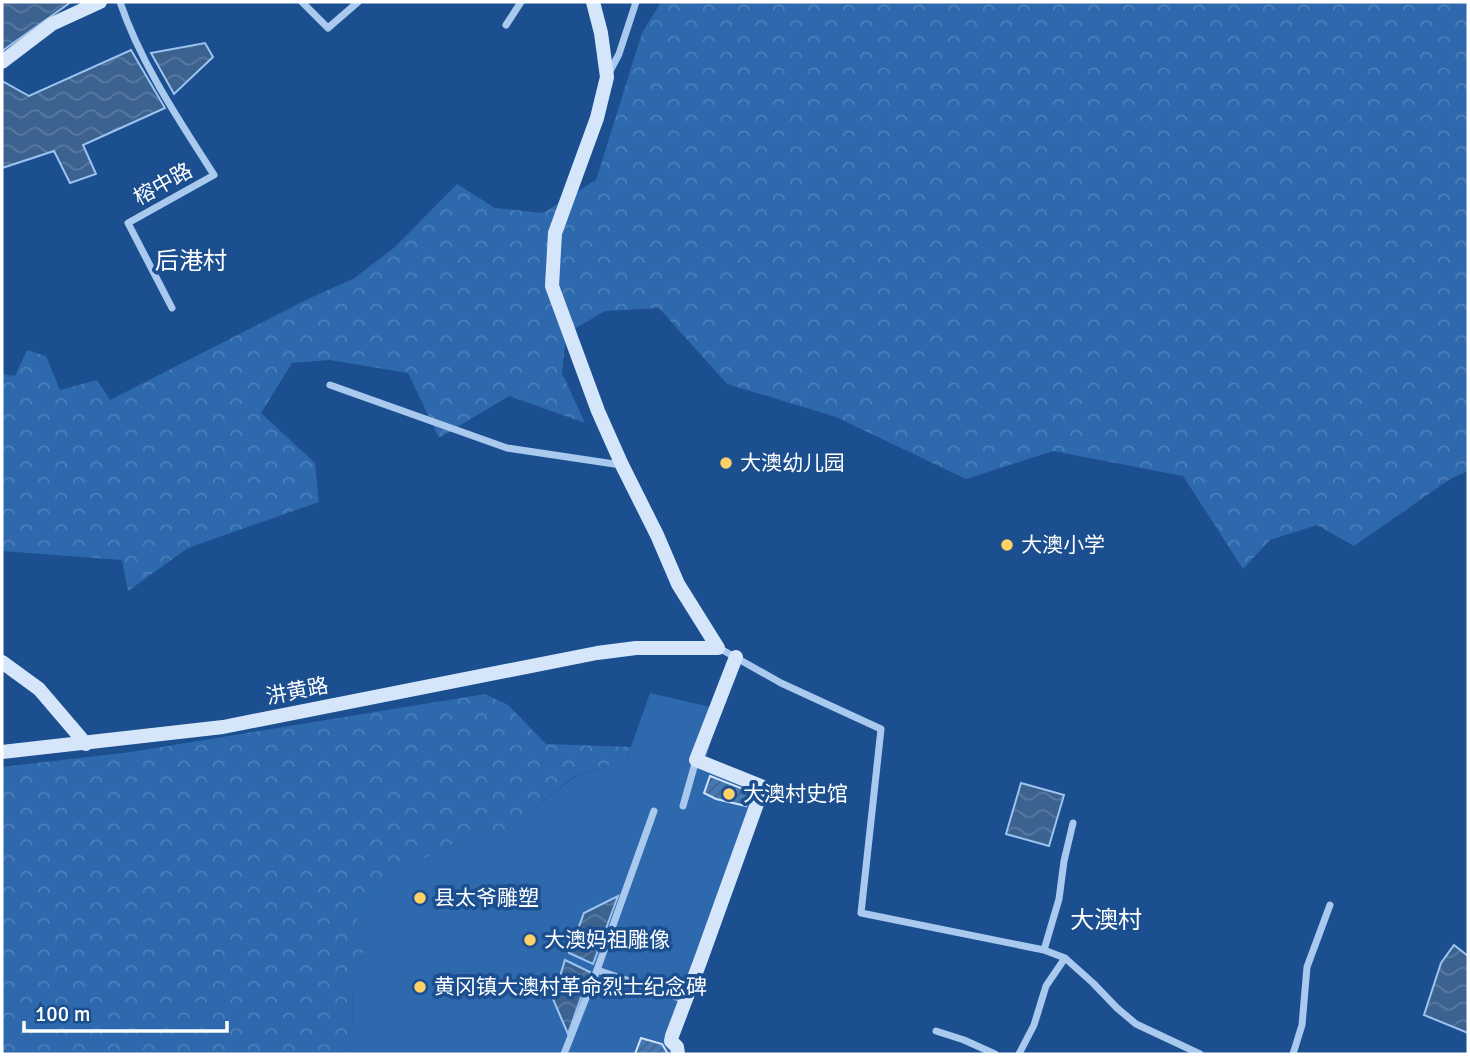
<svg xmlns="http://www.w3.org/2000/svg" width="1470" height="1056" font-family="Signika,'Noto Sans SC',sans-serif">
  <style>
    .forest { fill: url(#forest-crowns) }
    .green { fill: #2e69ad }
    .water { fill: url(#water-waves); stroke: #9cc4f0; stroke-width: 2 }
    .building { fill: url(#building-hatch); stroke: #cfe3fa; stroke-width: 2 }
    .lines { fill: none; stroke-linecap: round; stroke-linejoin: round }
    .street { stroke: #a9c9ee; stroke-width: 7 }
    .secondary { stroke: #d6e6fa; stroke-width: 14 }
    .poi-dot { fill: #ffd166; stroke: #1b4f8f; stroke-width: 2.5 }
    .labels { text-anchor: middle; dominant-baseline: central; stroke-width: 7; stroke-linejoin: round; paint-order: stroke }
    .street-label { font-size: 21px; fill: #fff; stroke: #1b4f8f }
    .poi-label { font-size: 21px; fill: #fff; stroke: #1b4f8f; text-anchor: start }
    .quarter-label { font-size: 24px; fill: #fff; stroke: #1b4f8f }
  </style>
  <defs>
    <pattern id="forest-crowns" width="20" height="18" patternUnits="userSpaceOnUse" patternTransform="scale(1.75)"><rect width="20" height="18" fill="#2e69ad"/><path d="M2 6a3 3 0 1 1 6 0M12 15a3 3 0 1 1 6 0" fill="none" stroke="#4d80b9"/></pattern>
    <pattern id="water-waves" width="16" height="10" patternUnits="userSpaceOnUse" patternTransform="scale(1.75)"><rect width="16" height="10" fill="#3c6290"/><path d="M0 5q4-4 8 0t8 0" fill="none" stroke="#597aa1"/></pattern>
    <pattern id="building-hatch" width="6" height="6" patternUnits="userSpaceOnUse" patternTransform="scale(1.75)"><rect width="6" height="6" fill="#4478b7"/><path d="M-1 1l2-2M0 6l6-6M5 7l2-2" fill="none" stroke="#486282"/></pattern>
  </defs>
  <rect width="100%" height="100%" fill="#1b4f8f"/>
  <path class="forest" d="M 661,2 L 1468,2 L 1468,471 L 1450,479 L 1354,546 L 1317,525 L 1270,540 L 1243,569 L 1183,476 L 1053,451 L 966,479 L 836,417 L 727,384 L 659,308 L 605,311 L 566,334 L 562,373 L 585,423 L 509,396 L 439,438 L 408,373 L 330,360 L 292,363 L 261,413 L 315,463 L 319,502 L 188,548 L 128,591 L 122,560 L 2,551 L 2,374 L 15,376 L 27,350 L 46,356 L 60,390 L 97,380 L 110,400 L 310,298 L 353,279 L 395,247 L 457,184 L 495,208 L 543,213 L 596,180 L 642,33 Z
    M 485,694 L 508,705 L 546,744 L 631,747 L 626,761 L 576,775 L 534,808 L 510,833 L 463,839 L 404,869 L 367,944 L 352,982 L 353,1033 L 342,1054 L 2,1054 L 2,767 L 131,752 Z"/>
  <path class="green" d="M 650,693 L 719,709 L 706,760 L 767,786 L 670,1054 L 342,1054 L 353,1033 L 352,982 L 367,944 L 352,909 L 382,884 L 404,869 L 463,839 L 510,833 L 534,808 L 577,775 L 626,761 Z"/>
  <path class="water" d="M 2,2 L 71,2 L 2,51 Z
    M 205,43 L 213,57 L 174,94 L 151,53 Z
    M 131,50 L 165,108 L 83,145 L 96,174 L 70,183 L 54,151 L 2,168 L 2,81 L 29,96 Z
    M 1021,783 L 1064,795 L 1049,846 L 1006,834 Z
    M 618,896 L 593,964 L 569,953 L 584,913 Z
    M 1454,945 L 1468,956 L 1468,1033 L 1424,1015 L 1441,963 Z
    M 565,960 L 590,972 L 568,1034 L 553,999 Z"/>
  <path class="building" d="M 710,776 L 751,792 L 746,806 L 716,799 L 704,793 Z
    M 641,1038 L 662,1044 L 668,1054 L 635,1054 Z"/>
  <g class="lines">
    <path class="street" d="M 120,2 C 141,64 179,120 214,175 L 128,223 L 172,308
      M 302,2 L 328,28 L 358,2
      M 506,25 L 521,2
      M 609,73 L 619,54 L 636,2
      M 330,385 L 507,448 L 621,465
      M 719,648 L 781,683 L 881,729 L 861,913 L 1044,950 L 1065,958 L 1093,983 L 1117,1008 L 1136,1024 L 1200,1054
      M 683,806 L 696,760
      M 1044,950 L 1059,899 L 1064,861 L 1073,823
      M 597,970 L 685,1000
      M 936,1031 L 964,1040 L 995,1054
      M 564,1054 L 597,970 L 654,811
      M 1019,1054 L 1034,1025 L 1046,986 L 1065,958
      M 1293,1054 L 1302,1025 L 1307,967 L 1330,905"/>
    <path class="secondary" d="M 2,62 L 52,24 L 100,2
      M 2,662 L 39,689 L 86,744
      M 2,752 L 223,727 L 597,653 L 636,648 L 718,648 L 678,584 L 657,535 L 622,465 L 598,411 L 552,286 L 555,233 L 597,118 L 607,77 L 601,33 L 593,2
      M 678,1054 L 677,1047 L 671,1041 L 672,1036 L 700,962 L 763,787 L 696,760 L 736,657"/>
  </g>
  <g class="poi-dot">
    <circle cx="726" cy="463" r="7"/>
    <circle cx="1007" cy="545" r="7"/>
    <circle cx="729" cy="794" r="7"/>
    <circle cx="420" cy="898" r="7"/>
    <circle cx="530" cy="940" r="7"/>
    <circle cx="420" cy="987" r="7"/>
  </g>
  <g class="labels">
    <g class="street-label">
      <text transform="translate(163 184) rotate(-29)">榕中路</text>
      <text transform="translate(297 691) rotate(-11)">汫黄路</text>
    </g>
    <g class="poi-label">
      <text x="740" y="463">大澳幼儿园</text>
      <text x="1021" y="545">大澳小学</text>
      <text x="743" y="794">大澳村史馆</text>
      <text x="434" y="898">县太爷雕塑</text>
      <text x="544" y="940">大澳妈祖雕像</text>
      <text x="434" y="987">黄冈镇大澳村革命烈士纪念碑</text>
    </g>
    <g class="quarter-label">
      <text x="191" y="261">后港村</text>
      <text x="1106" y="920">大澳村</text>
    </g>
  </g>
  <rect width="1470" height="1056" fill="none" stroke="#ffffff" stroke-width="7"/>
  <path d="M24 1021v10h203v-10" fill="none" stroke="#ffffff" stroke-width="3.5"/>
  <text x="35" y="1021" font-size="21" fill="#ffffff" stroke="#1b4f8f" stroke-width="5" paint-order="stroke">100 m</text>
</svg>
